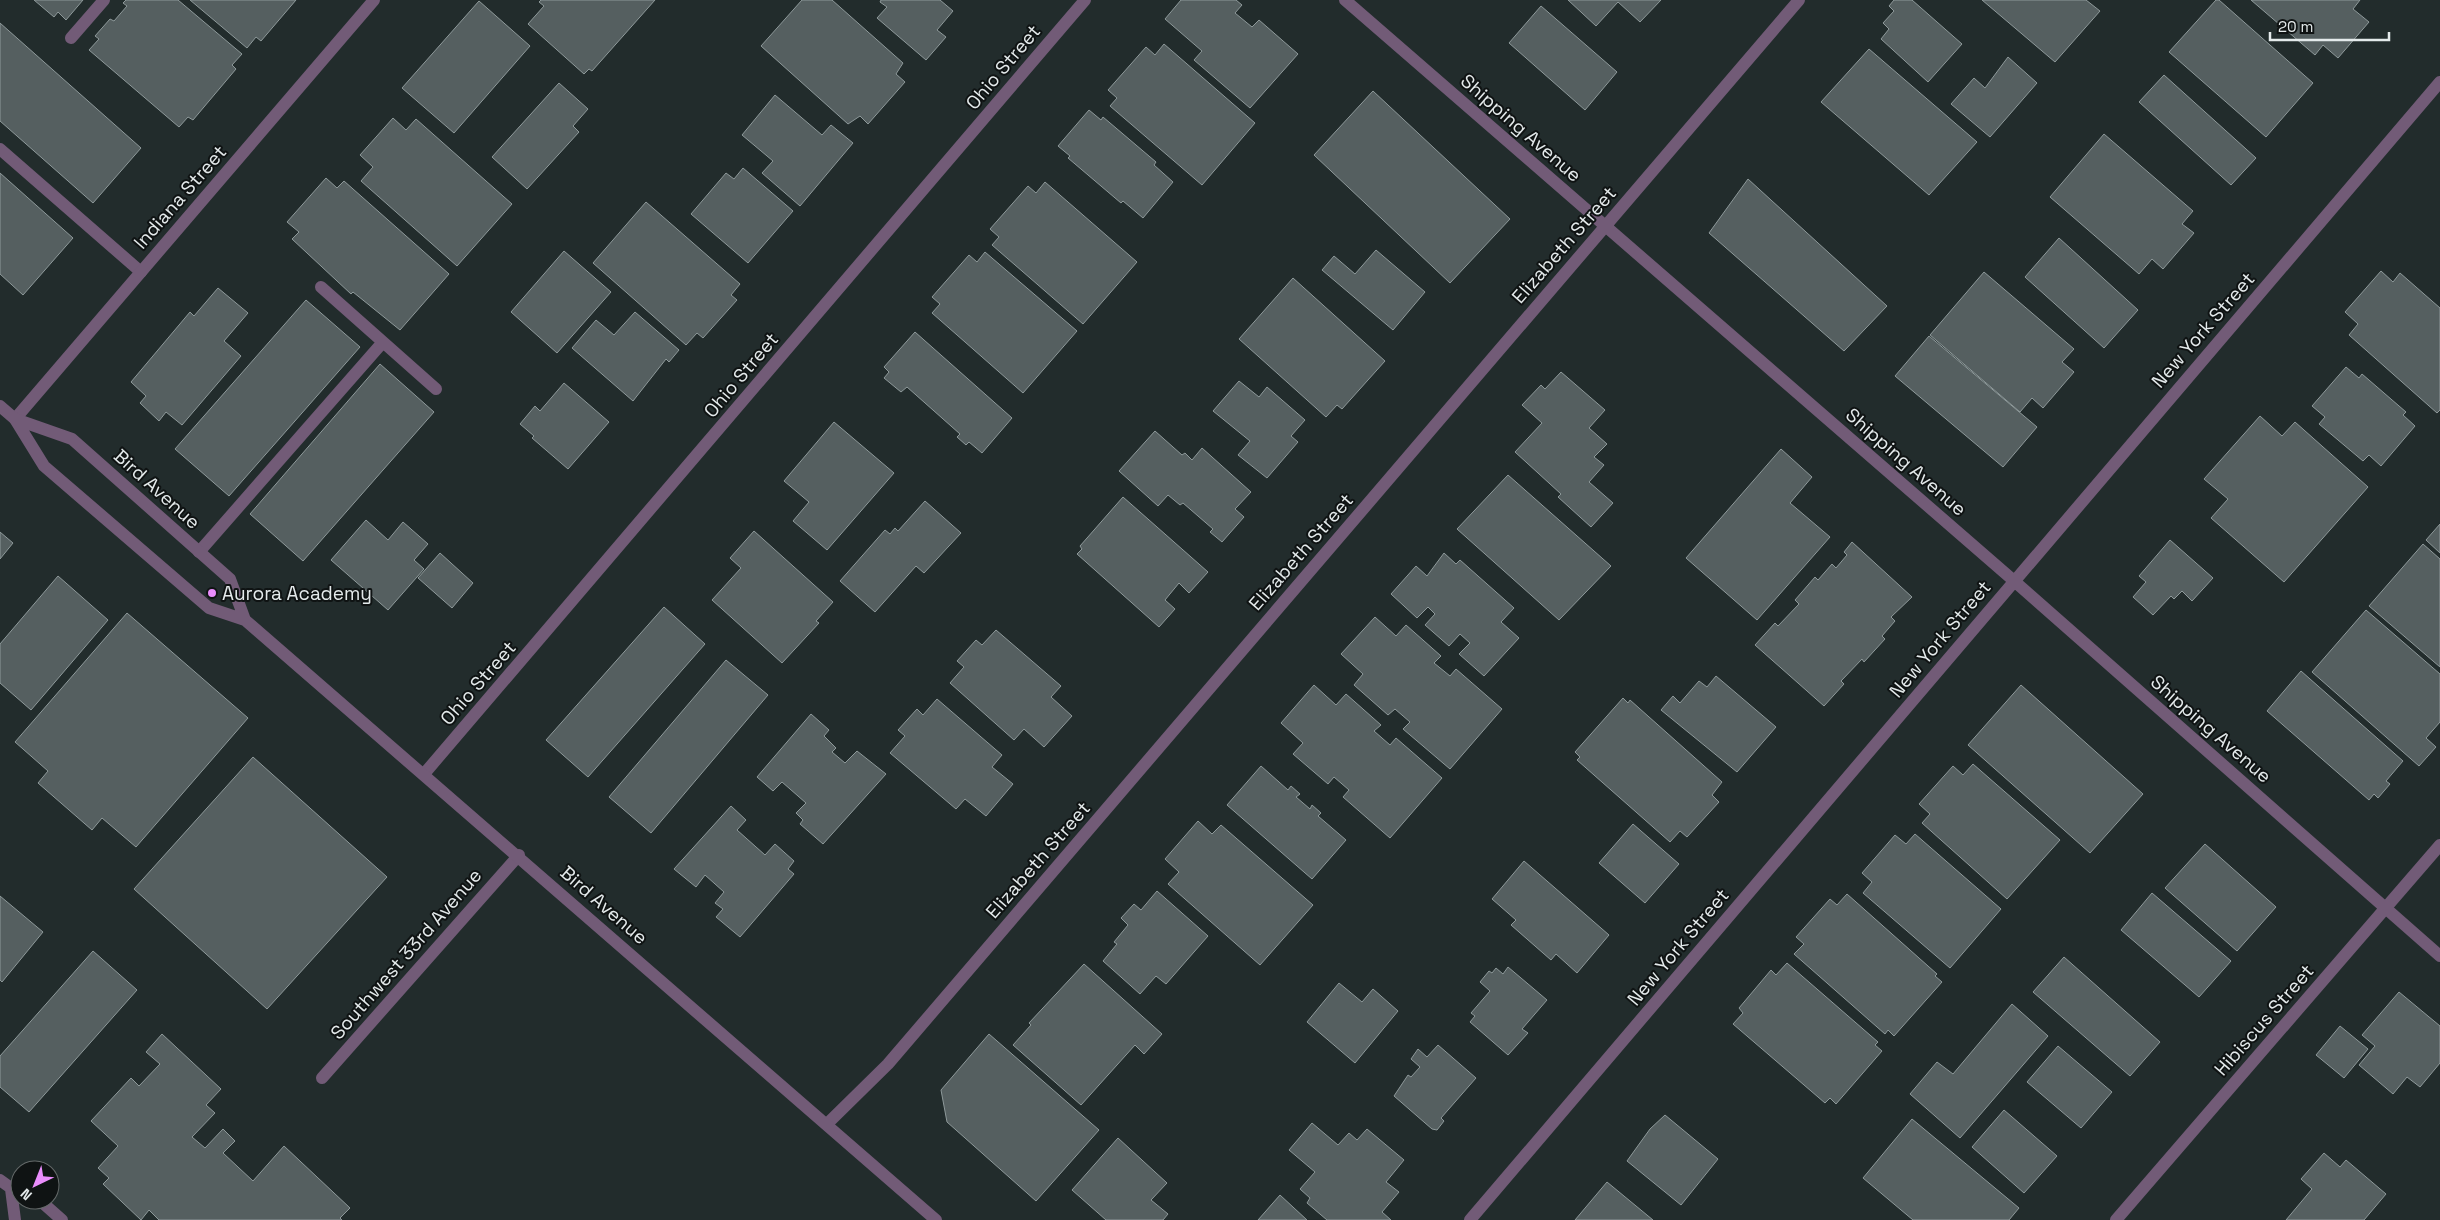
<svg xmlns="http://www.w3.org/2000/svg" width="2440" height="1220" font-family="'Space Grotesk',sans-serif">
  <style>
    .building { fill: #555f60; stroke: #8e999a }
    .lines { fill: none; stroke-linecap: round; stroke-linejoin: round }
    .service { stroke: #725b77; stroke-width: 12 }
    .minor { stroke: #725b77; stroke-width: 12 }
    .tertiary { stroke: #725b77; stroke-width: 12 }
    .poi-dot { fill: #ea8dfc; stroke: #0f1313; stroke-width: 2 }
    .labels { text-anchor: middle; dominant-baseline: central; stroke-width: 4; stroke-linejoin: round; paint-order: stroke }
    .street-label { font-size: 19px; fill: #e4eaeb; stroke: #0f1313 }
    .poi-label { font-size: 19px; fill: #e4eaeb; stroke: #0f1313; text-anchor: start }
  </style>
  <rect width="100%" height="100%" fill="#222c2c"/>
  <path class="building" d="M 34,0 L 83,0 L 66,20 L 58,12 L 54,17 Z
    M 126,0 L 178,0 L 242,54 L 232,65 L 236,69 L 193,120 L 188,117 L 179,127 L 89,50 L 99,39 L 95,36 L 110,19 L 114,21 L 127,6 L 123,3 Z
    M 190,0 L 296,0 L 261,41 L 256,37 L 247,48 Z
    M 541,0 L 655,0 L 592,71 L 589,69 L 584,74 L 528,24 L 544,6 L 539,2 Z
    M 802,0 L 832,0 L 903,63 L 896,74 L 905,82 L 868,124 L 860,116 L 848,124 L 761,46 Z
    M 881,0 L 940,0 L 953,11 L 937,30 L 946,37 L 926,60 L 877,18 L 887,7 L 880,2 Z
    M 1181,0 L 1236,0 L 1242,5 L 1235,13 L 1252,27 L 1259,20 L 1298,54 L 1250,108 L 1194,60 L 1202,51 L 1165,19 Z
    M 1568,0 L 1661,0 L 1640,22 L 1618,2 L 1596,26 Z
    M 1894,0 L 1912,0 L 1962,44 L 1928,82 L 1881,39 L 1889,29 L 1883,23 L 1894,11 L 1889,6 Z
    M 1982,0 L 2086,0 L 2100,11 L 2055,62 Z
    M 2216,0 L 2219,0 L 2313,83 L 2266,137 L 2169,52 Z
    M 2251,0 L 2360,0 L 2353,9 L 2369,22 L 2338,58 L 2323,45 L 2315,55 Z
    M 479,1 L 530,46 L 454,133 L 402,88 Z
    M 1541,6 L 1617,72 L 1585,110 L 1509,43 Z
    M 0,23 L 141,148 L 93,203 L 0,121 Z
    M 1164,44 L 1255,123 L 1202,185 L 1110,106 L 1117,98 L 1108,90 L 1146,47 L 1155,55 Z
    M 1869,49 L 1977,142 L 1929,195 L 1821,102 Z
    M 2008,57 L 2037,83 L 1990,137 L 1951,104 L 1974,78 L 1985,88 Z
    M 2164,75 L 2256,158 L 2231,185 L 2139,102 Z
    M 559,83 L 588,109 L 573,126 L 579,132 L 527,189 L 492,157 Z
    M 1373,91 L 1510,219 L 1450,283 L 1314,155 Z
    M 775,95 L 822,135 L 831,125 L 853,143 L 800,206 L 762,173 L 773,161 L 742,135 Z
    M 1089,110 L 1101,120 L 1103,117 L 1156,162 L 1154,165 L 1173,182 L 1143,218 L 1123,201 L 1121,203 L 1068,158 L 1070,156 L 1058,146 Z
    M 393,118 L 406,130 L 416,119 L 512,204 L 457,266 L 361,181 L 373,167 L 360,155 Z
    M 2104,134 L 2193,211 L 2182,224 L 2194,233 L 2163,269 L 2152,259 L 2139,274 L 2050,197 Z
    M 743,168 L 793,211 L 748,263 L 691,214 L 726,173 L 734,179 Z
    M 0,173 L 73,238 L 23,295 L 0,274 Z
    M 326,178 L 337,188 L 344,181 L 449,274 L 400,330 L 353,292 L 351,294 L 292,239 L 299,232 L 287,222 Z
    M 1748,179 L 1887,306 L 1844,351 L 1709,233 Z
    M 1045,182 L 1137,262 L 1083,324 L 992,245 L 999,237 L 990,229 L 1028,186 L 1036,193 Z
    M 646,202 L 740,284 L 731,295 L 737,300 L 703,338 L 697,333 L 686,345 L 593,263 Z
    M 2059,238 L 2138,310 L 2104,348 L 2025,277 Z
    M 1376,250 L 1425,292 L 1393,330 L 1322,270 L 1334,256 L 1355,274 Z
    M 564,251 L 611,292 L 557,353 L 511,312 Z
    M 985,252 L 1077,331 L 1023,393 L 932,313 L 940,304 L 932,297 L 969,255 L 977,262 Z
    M 2381,271 L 2393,282 L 2400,273 L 2440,308 L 2440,410 L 2437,413 L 2349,335 L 2358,324 L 2345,312 Z
    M 1984,272 L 2074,349 L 2062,362 L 2074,372 L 2043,408 L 2032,398 L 2020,412 L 1930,335 Z
    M 1293,278 L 1385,361 L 1342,409 L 1337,405 L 1326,417 L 1239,339 Z
    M 218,288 L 248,313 L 224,341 L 241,356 L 182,425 L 166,412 L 159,421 L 140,403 L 146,396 L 131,382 L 190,312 L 194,316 Z
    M 306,300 L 360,347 L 229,496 L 175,449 Z
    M 635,312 L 679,350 L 669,362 L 666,359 L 633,401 L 572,348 L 596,320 L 614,335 Z
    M 915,332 L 1012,418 L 982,453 L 969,442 L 966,445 L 957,437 L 960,434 L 907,387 L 901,392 L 884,378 L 889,372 L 884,367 Z
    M 1929,336 L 2037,427 L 2003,467 L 1895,376 Z
    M 380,364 L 434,412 L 303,561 L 250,514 Z
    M 2346,367 L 2359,378 L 2362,374 L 2406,412 L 2403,415 L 2415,426 L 2381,466 L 2369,455 L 2363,461 L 2319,424 L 2325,417 L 2312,406 Z
    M 1561,372 L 1605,410 L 1589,428 L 1607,444 L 1594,457 L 1604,465 L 1589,482 L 1613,503 L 1591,527 L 1558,497 L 1561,494 L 1515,452 L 1542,423 L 1522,405 L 1541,385 L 1545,389 Z
    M 1239,381 L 1259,397 L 1267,387 L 1305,420 L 1291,436 L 1298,442 L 1267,478 L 1238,455 L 1250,441 L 1213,411 Z
    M 564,383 L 609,422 L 568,469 L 532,438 L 534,436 L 520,424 L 535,406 L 540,411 Z
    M 2260,416 L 2282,436 L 2295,422 L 2368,487 L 2284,582 L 2211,518 L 2228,499 L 2204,479 Z
    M 834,422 L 894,473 L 827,550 L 793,521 L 809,502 L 784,481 Z
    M 1155,431 L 1182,455 L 1185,453 L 1192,460 L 1202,448 L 1251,492 L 1235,509 L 1244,517 L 1222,542 L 1210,532 L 1213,529 L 1183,503 L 1180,505 L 1168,495 L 1158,506 L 1119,471 Z
    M 1781,449 L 1812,477 L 1790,503 L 1830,537 L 1757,620 L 1686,558 Z
    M 1508,475 L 1611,566 L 1559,620 L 1457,529 Z
    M 1123,497 L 1208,572 L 1189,593 L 1179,583 L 1165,600 L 1175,609 L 1159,627 L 1077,554 L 1082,549 L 1080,546 Z
    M 925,501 L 961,533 L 924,573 L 916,566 L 875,612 L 840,581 L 885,530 L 890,534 L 895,528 L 898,531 Z
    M 366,520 L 388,540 L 403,522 L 428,544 L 414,560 L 424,569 L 388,610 L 331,560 Z
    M 2440,524 L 2440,553 L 2426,540 Z
    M 754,531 L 833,602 L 816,621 L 819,623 L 782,663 L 712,600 L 741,568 L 730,558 Z
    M 0,532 L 13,543 L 0,559 Z
    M 2170,540 L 2213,578 L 2192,601 L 2182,591 L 2174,599 L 2171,596 L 2153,615 L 2133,597 L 2146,582 L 2139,576 Z
    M 1852,542 L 1912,597 L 1891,617 L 1895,621 L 1882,636 L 1885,639 L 1864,662 L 1862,659 L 1841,681 L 1844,684 L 1824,706 L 1755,645 L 1775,623 L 1778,626 L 1799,604 L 1795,600 L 1815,577 L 1818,580 L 1832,564 L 1836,568 L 1847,555 L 1844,552 Z
    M 2423,544 L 2440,559 L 2440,667 L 2369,606 Z
    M 440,553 L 473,583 L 452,608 L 418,578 Z
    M 1444,553 L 1456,564 L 1460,560 L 1514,608 L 1501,622 L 1519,638 L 1484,676 L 1459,654 L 1470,643 L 1460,634 L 1449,646 L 1425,625 L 1435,614 L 1428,607 L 1417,618 L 1391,594 L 1416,566 L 1427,576 Z
    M 58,576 L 108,620 L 31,710 L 0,683 L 0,644 Z
    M 664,607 L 705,644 L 588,777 L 546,740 Z
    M 2366,610 L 2440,674 L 2440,722 L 2426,738 L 2436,747 L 2419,766 L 2312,672 Z
    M 127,613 L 248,718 L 136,847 L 102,818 L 92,830 L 38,783 L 48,771 L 15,742 Z
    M 1375,617 L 1396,636 L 1406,625 L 1441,656 L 1434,663 L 1450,676 L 1456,669 L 1502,709 L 1450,769 L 1403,729 L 1410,722 L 1395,709 L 1388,715 L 1354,685 L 1363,674 L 1341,654 Z
    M 996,630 L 1061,686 L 1051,697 L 1072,716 L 1044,747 L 1024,729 L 1014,740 L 950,683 L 964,667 L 957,661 L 976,640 L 982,645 Z
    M 726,660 L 768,695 L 651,833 L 609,797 Z
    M 2301,671 L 2403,761 L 2386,781 L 2390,784 L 2378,798 L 2374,794 L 2369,800 L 2267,711 Z
    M 1716,676 L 1776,727 L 1737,772 L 1661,710 L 1673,696 L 1680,703 L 1699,681 L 1707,687 Z
    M 1314,685 L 1336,705 L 1346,694 L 1381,725 L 1374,731 L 1390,745 L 1396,738 L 1442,778 L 1390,838 L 1343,797 L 1349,790 L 1334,777 L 1328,784 L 1293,754 L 1303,743 L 1281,723 Z
    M 2021,685 L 2143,794 L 2090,853 L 1968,745 Z
    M 1623,698 L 1628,703 L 1630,700 L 1722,782 L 1712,795 L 1719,802 L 1687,837 L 1680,831 L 1670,842 L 1577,760 L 1580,757 L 1575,752 Z
    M 937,699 L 1002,755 L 992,767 L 1013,784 L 986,816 L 965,799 L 956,809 L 890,753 L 905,736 L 898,730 L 917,709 L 923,715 Z
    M 811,714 L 829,730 L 824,736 L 836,748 L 832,752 L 845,763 L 857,751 L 886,774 L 823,844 L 800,824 L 803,820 L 796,813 L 806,803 L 782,782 L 773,791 L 757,777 Z
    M 253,757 L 387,877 L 267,1009 L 134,889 Z
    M 1973,764 L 2060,840 L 2007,899 L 1922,823 L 1930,814 L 1919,804 L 1953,766 L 1963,775 Z
    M 1261,766 L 1288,790 L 1291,786 L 1300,794 L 1296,797 L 1310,809 L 1312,805 L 1321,813 L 1318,816 L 1346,840 L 1312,879 L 1227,805 Z
    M 731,806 L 746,820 L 737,830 L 765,855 L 775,844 L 794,861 L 788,869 L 794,874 L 740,937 L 716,917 L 723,909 L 715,903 L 724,892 L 705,875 L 696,887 L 674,869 Z
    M 1198,821 L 1212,834 L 1221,825 L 1313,905 L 1260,965 L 1168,884 L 1179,872 L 1165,859 Z
    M 1633,824 L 1679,864 L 1645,903 L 1599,863 Z
    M 1915,834 L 2001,909 L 1950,968 L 1863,893 L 1872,882 L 1862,873 L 1895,835 L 1906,844 Z
    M 2205,844 L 2276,907 L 2237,951 L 2165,888 Z
    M 1524,861 L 1609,935 L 1577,973 L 1556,954 L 1551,960 L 1511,925 L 1516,920 L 1492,899 Z
    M 1157,891 L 1208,936 L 1166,984 L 1156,976 L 1140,994 L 1103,961 L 1117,944 L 1114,942 L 1128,925 L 1121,918 L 1134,904 L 1141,910 Z
    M 2152,893 L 2231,961 L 2199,997 L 2121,930 Z
    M 1847,894 L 1937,974 L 1935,976 L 1942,982 L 1894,1036 L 1888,1030 L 1885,1034 L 1794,954 L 1804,944 L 1796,937 L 1830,899 L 1837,905 Z
    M 0,896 L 43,932 L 2,982 L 0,980 Z
    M 93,951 L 137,990 L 29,1112 L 0,1087 L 0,1056 Z
    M 2064,957 L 2160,1042 L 2130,1076 L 2033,992 Z
    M 1787,963 L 1878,1042 L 1875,1045 L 1882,1051 L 1836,1104 L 1830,1098 L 1825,1103 L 1733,1024 L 1743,1013 L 1739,1008 L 1771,970 L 1776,975 Z
    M 1084,964 L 1162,1034 L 1144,1054 L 1135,1045 L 1081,1105 L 1013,1045 L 1031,1025 L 1029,1023 Z
    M 1508,967 L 1547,1000 L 1522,1029 L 1528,1033 L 1508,1055 L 1470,1022 L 1475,1016 L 1471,1013 L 1490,991 L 1480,982 L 1489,971 L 1492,973 L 1496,968 L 1503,974 Z
    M 1339,983 L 1362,1002 L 1373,989 L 1398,1011 L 1355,1063 L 1307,1022 Z
    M 2399,992 L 2440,1026 L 2440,1063 L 2420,1087 L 2407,1077 L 2393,1094 L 2359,1065 L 2375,1046 L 2362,1035 Z
    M 2012,1004 L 2048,1036 L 1960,1138 L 1910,1094 L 1937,1062 L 1953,1074 Z
    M 2340,1026 L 2368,1049 L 2344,1078 L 2316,1055 Z
    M 162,1034 L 221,1089 L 206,1105 L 215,1113 L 192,1137 L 205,1148 L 223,1129 L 235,1141 L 223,1153 L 253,1181 L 284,1146 L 350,1208 L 340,1218 L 342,1220 L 159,1220 L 149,1210 L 141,1220 L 103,1184 L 109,1178 L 98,1168 L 118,1146 L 91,1121 L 131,1078 L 139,1086 L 160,1064 L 146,1052 Z
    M 989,1034 L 1099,1130 L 1036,1201 L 947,1122 L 941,1090 Z
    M 1438,1045 L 1476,1078 L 1441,1118 L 1444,1121 L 1437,1130 L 1432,1129 L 1394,1096 L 1408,1075 L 1411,1077 L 1420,1067 L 1411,1059 L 1418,1049 L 1427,1057 Z
    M 2058,1046 L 2112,1092 L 2081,1128 L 2027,1082 Z
    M 2004,1110 L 2057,1156 L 2024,1193 L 1972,1147 Z
    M 1665,1115 L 1718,1159 L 1681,1205 L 1627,1161 L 1650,1129 Z
    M 1912,1119 L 2019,1208 L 2009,1220 L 1913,1220 L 1863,1178 Z
    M 1312,1123 L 1338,1145 L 1349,1133 L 1357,1140 L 1367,1129 L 1404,1160 L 1386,1182 L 1399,1192 L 1382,1212 L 1391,1220 L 1327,1220 L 1307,1203 L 1310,1198 L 1300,1189 L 1315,1172 L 1289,1150 Z
    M 1118,1138 L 1167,1183 L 1151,1200 L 1168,1214 L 1163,1220 L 1106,1220 L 1072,1190 Z
    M 2324,1153 L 2340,1167 L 2346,1160 L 2386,1194 L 2364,1220 L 2286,1220 L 2312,1189 L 2301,1179 Z
    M 1607,1182 L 1653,1220 L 1575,1220 Z
    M 1280,1195 L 1307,1220 L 1258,1220 Z"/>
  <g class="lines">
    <path class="service" d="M 71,38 L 104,0
      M 0,149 L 141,272
      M 321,287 L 436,389
      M 199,552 L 383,342"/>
    <path class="minor" d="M 1345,0 L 2013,580 L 2440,956
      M 15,419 L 374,0
      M 424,774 L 1085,0
      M 322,1078 L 519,855
      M 827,1124 L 888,1064 L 1799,0
      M 0,1180 L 18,1193
      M 11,1189 L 15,1220
      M 35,1200 L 44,1204 L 62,1220
      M 1470,1220 L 2440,82
      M 2116,1220 L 2440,845"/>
    <path class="tertiary" d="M 0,406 L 15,419 L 44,466 L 209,608 L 245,620 L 936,1220
      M 15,419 L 72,439 L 230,579 L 245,620"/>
  </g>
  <circle class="poi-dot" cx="212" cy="593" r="5"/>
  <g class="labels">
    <g class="street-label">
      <text transform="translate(1003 67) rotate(-50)">Ohio Street</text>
      <text transform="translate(1521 128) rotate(41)">Shipping Avenue</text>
      <text transform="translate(180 197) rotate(-49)">Indiana Street</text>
      <text transform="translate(1564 245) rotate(-49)">Elizabeth Street</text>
      <text transform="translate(2203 330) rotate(-49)">New York Street</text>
      <text transform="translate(741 375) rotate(-50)">Ohio Street</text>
      <text transform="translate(1906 462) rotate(41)">Shipping Avenue</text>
      <text transform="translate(157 489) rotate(42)">Bird Avenue</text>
      <text transform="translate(1301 552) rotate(-49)">Elizabeth Street</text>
      <text transform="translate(1940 639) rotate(-50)">New York Street</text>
      <text transform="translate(478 683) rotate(-49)">Ohio Street</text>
      <text transform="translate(2211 729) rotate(41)">Shipping Avenue</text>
      <text transform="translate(1038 860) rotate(-49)">Elizabeth Street</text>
      <text transform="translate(604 905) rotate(41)">Bird Avenue</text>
      <text transform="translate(1678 947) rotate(-50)">New York Street</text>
      <text transform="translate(406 954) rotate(-49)">Southwest 33rd Avenue</text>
      <text transform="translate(2264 1020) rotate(-49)">Hibiscus Street</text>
    </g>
    <g class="poi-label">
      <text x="222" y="593">Aurora Academy</text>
    </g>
  </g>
  <g transform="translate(35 1185) rotate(223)"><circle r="24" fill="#0f1313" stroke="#646969"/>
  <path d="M0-4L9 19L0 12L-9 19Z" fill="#ea8dfc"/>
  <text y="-8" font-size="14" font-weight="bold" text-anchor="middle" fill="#e4eaeb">N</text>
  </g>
  <path d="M2270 32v8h119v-8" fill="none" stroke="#e4eaeb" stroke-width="2.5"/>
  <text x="2278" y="32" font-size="15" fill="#e4eaeb" stroke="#0f1313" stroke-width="4" paint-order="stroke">20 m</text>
</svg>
